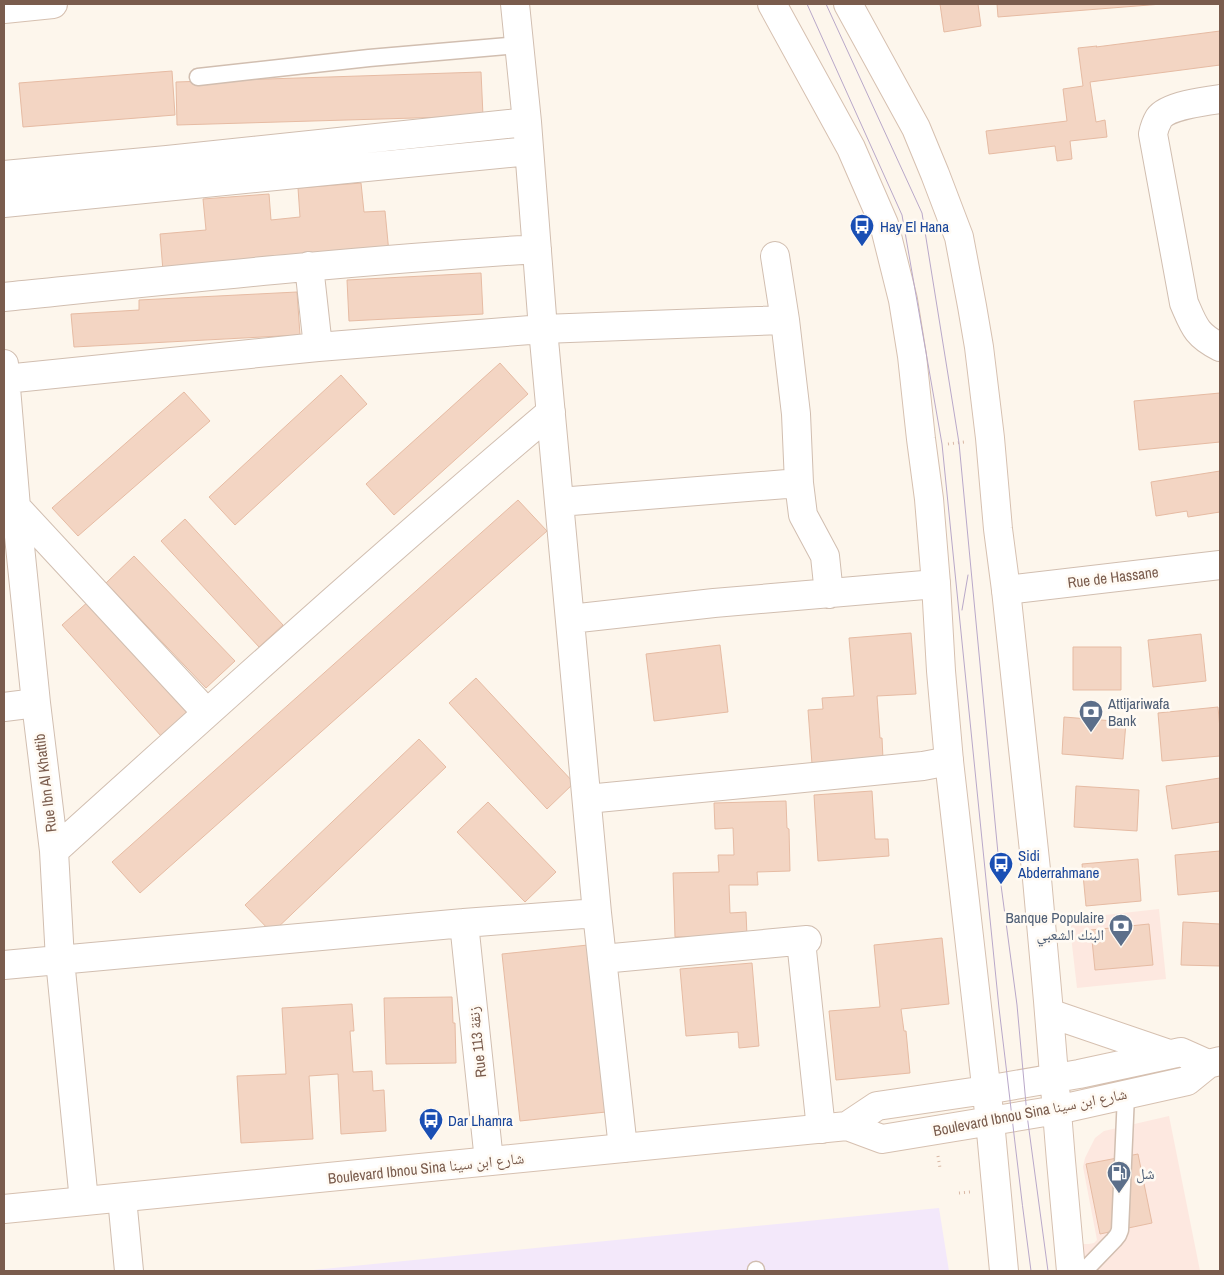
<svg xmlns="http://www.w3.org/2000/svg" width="1224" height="1275" font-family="'Archivo Narrow','Noto Naskh Arabic',sans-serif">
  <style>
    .commercial { fill: #fde8e0 }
    .education { fill: #f3e8fa }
    .building { fill: #f3d5c3; stroke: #e6bba3 }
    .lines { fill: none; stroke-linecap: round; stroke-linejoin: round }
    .lane-casing { stroke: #d1beb0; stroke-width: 19 }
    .street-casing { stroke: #d1beb0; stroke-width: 30 }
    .secondary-casing { stroke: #d6c0b0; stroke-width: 30 }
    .path { stroke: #d9b8a5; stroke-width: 3; stroke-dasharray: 1 4; stroke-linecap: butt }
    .lane { stroke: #fff; stroke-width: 16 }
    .street { stroke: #fff; stroke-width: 28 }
    .secondary { stroke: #fff; stroke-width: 28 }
    .tram { stroke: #b9a8c9; stroke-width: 1 }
    .labels { text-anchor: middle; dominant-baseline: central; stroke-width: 5; stroke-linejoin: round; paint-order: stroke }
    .transit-label { font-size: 15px; fill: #164399; stroke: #fffaf3; text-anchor: start }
    .street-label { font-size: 15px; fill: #7a5c4d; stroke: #fffaf3 }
    .service-label { font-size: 15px; fill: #4e5e75; stroke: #fffaf3; text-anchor: start }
  </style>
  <rect width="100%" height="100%" fill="#fdf6ec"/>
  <path class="commercial" d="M 1159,909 L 1166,979 L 1077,988 L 1069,919 Z
    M 1169,1116 L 1200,1271 L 1082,1271 L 1080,1244 L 1089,1244 L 1094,1243 L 1097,1240 L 1083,1167 L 1085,1158 L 1095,1138 L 1104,1131 Z"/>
  <path class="education" d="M 939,1208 L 949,1271 L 303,1271 Z"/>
  <path class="building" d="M 940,4 L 978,4 L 981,26 L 944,32 Z
    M 997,4 L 1162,4 L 998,17 Z
    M 1220,31 L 1220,65 L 1090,82 L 1096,122 L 1105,120 L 1107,137 L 1070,141 L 1072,159 L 1057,161 L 1055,146 L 989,154 L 986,131 L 1067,121 L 1063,89 L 1083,86 L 1078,48 L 1097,46 L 1096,47 Z
    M 172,71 L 175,115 L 23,127 L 19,83 Z
    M 481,72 L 483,116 L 177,125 L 176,82 Z
    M 361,183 L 364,212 L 385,211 L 389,253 L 163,271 L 160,234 L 206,230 L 203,199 L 269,194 L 271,220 L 300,217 L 298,188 Z
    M 481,273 L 483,314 L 349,321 L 347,280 Z
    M 297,292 L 300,335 L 74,347 L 71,314 L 139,310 L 139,300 Z
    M 500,363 L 528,394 L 394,515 L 366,484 Z
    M 341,375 L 367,404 L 235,525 L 209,497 Z
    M 184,392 L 210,421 L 78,536 L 52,508 Z
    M 1220,393 L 1220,442 L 1139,450 L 1134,401 Z
    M 1220,471 L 1220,512 L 1188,517 L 1187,511 L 1156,516 L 1151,482 Z
    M 518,500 L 547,531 L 140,893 L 112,862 Z
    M 185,519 L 283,625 L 259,647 L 161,541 Z
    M 134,556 L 235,661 L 206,688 L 106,583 Z
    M 90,600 L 189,710 L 161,736 L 62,625 Z
    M 911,633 L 916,694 L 877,696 L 880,738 L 882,738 L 883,759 L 812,764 L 808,710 L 823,709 L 822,698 L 854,696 L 849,638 Z
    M 1201,634 L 1206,681 L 1153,687 L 1148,640 Z
    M 720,645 L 728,712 L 654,721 L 646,654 Z
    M 1073,647 L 1121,647 L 1121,690 L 1073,690 Z
    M 476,678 L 574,783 L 547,809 L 449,703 Z
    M 1218,707 L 1220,729 L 1220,756 L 1162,761 L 1158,713 Z
    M 1064,717 L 1126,722 L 1123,759 L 1062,754 Z
    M 419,739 L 446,767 L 272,933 L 245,905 Z
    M 1220,778 L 1220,822 L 1172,829 L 1166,786 Z
    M 1076,786 L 1139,790 L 1137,831 L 1074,827 Z
    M 872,791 L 875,839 L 888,839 L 889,856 L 818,861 L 814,795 Z
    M 786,801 L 787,828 L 789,829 L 790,871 L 757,872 L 758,885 L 729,885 L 730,913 L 746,912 L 747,936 L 675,937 L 673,873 L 719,872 L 718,855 L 734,855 L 733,828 L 715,829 L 714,803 Z
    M 488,802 L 556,872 L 525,902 L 457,832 Z
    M 1220,851 L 1220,891 L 1178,895 L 1175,855 Z
    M 1138,859 L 1141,901 L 1086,906 L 1082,864 Z
    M 1183,922 L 1220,924 L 1220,966 L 1181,965 Z
    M 1149,924 L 1153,965 L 1095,970 L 1091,930 Z
    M 942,938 L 949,1004 L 901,1009 L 904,1031 L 906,1031 L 910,1073 L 836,1080 L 829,1011 L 880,1007 L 874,945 Z
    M 588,945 L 606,1112 L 520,1121 L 502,954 Z
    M 752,963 L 759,1046 L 739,1048 L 738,1032 L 686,1036 L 680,969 Z
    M 452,997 L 453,1023 L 455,1023 L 456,1063 L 386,1064 L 384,998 Z
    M 352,1004 L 354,1031 L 350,1031 L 353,1072 L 372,1071 L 373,1091 L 384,1090 L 386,1131 L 341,1134 L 338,1074 L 309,1076 L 313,1139 L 241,1143 L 237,1076 L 286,1074 L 282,1008 Z
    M 1138,1154 L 1152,1223 L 1100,1234 L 1086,1164 Z"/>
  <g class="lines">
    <defs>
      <path id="lane" d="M 198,77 L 369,58 L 519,45
        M 756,1271 L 756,1270
        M 1084,1271 L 1114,1240 L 1118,1235 L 1120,1230 L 1126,1095"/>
      <path id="street" d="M 515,4 L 527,122 L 543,329 L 597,913 L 623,1148
        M 1220,99 C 1205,101 1167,106 1159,118 C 1156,123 1154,129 1153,134 L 1184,303 C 1194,326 1196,335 1220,347
        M 4,175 L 167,160 L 527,122
        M 4,203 L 529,151
        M 775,256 L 785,320 L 796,414 L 799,483 L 803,515 L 825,556 L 829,594
        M 309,266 L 318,347
        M 4,297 C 181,279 359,260 537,249
        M 4,364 L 16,507 L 36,703 L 54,851 L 60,960 L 84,1201
        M 5,379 L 318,347 L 543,329 L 785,320
        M 559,502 L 799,483
        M 16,507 L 207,713
        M 1006,590 L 1220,565
        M 570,619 L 714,603 L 936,584
        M 4,707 L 36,703
        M 587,799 L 773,781 L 923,766 L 949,761
        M 54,851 C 218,703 382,555 551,412
        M 464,923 L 489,1161
        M 801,941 L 821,1129
        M 602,959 L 807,940
        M 4,965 L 464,923 L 597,913
        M 122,1198 L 129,1271"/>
      <path id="secondary" d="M 772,4 L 851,148 L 884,224 L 903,300 L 912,356 L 921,439 L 929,499 L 936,584 L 941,671 L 949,761 L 990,1121 L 1004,1271
        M 848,4 L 916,128 L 935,174 L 959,237 L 972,306 L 979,347 L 990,438 L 998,529 L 1006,590 L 1037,879 L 1048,1001 L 1061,1161 L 1071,1271
        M 4,9 L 53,4
        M 1049,1013 L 1169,1054
        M 847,1126 L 877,1106 L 986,1090 L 1079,1074 L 1181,1052 L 1208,1064
        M 4,1209 L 847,1126 L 882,1139 L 1057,1110 L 1187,1081 L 1208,1064 L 1220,1061"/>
    </defs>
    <use href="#lane" class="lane-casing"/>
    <use href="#street" class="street-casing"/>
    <use href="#secondary" class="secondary-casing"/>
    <path class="path" d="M 948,444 L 964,442
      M 938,1156 L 940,1168
      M 959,1193 L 970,1192"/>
    <use href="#lane" class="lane"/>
    <use href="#street" class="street"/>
    <use href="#secondary" class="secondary"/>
    <path class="tram" d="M 807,4 L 902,215 L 942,444 L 999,1008 C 1010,1096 1019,1184 1031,1271
      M 826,4 L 922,213 L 959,443 L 1001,885 L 1017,1005 L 1027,1115 L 1048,1271
      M 962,610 L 968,575"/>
  </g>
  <defs>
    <symbol id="bus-pin" viewBox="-11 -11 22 30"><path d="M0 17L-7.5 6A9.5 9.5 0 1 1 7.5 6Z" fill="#1a4fb4" stroke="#fffaf3"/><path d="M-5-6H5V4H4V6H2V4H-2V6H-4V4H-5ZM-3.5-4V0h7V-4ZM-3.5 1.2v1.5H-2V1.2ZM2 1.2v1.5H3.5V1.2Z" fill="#fff"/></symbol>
    <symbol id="bank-pin" viewBox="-11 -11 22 30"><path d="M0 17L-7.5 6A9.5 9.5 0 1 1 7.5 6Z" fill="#5c6f8a" stroke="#fffaf3"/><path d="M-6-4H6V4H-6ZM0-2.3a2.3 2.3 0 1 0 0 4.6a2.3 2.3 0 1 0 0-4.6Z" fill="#fff"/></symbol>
    <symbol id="fuel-pin" viewBox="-11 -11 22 30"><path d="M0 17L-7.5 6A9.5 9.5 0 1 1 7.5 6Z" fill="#5c6f8a" stroke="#fffaf3"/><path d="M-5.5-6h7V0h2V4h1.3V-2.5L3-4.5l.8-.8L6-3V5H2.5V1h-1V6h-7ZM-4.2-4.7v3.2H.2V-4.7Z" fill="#fff"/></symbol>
  </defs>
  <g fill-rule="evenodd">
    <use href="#bus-pin" x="848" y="212" width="28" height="38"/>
    <use href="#bank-pin" x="1077" y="698" width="28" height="38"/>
    <use href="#bus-pin" x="987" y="850" width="28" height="38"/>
    <use href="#bank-pin" x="1107" y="912" width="28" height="38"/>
    <use href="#bus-pin" x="417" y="1106" width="28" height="38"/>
    <use href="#fuel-pin" x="1105" y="1159" width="28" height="38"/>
  </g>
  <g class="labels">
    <g class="transit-label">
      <text x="880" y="226">Hay El Hana</text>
      <text x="1018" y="855">Sidi<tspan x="1018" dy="17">Abderrahmane</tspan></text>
      <text x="448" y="1120">Dar Lhamra</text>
    </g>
    <g class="street-label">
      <text transform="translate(1113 577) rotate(-7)">Rue de Hassane</text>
      <text transform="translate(45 783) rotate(-97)">Rue Ibn Al Khattib</text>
      <text transform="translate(477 1042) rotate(-96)">Rue 113 زنقة</text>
      <text transform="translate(1030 1112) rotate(-11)">Boulevard Ibnou Sina شارع ابن سينا</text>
      <text transform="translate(426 1168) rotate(-6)">Boulevard Ibnou Sina شارع ابن سينا</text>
    </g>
    <g class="service-label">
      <text x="1108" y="703">Attijariwafa<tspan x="1108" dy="17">Bank</tspan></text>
      <text x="1104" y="917" text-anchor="end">Banque Populaire<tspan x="1104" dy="17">البنك الشعبي</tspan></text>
      <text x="1136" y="1173">شل</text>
    </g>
  </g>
  <rect width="1224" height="1275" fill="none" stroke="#7a5c4d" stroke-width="10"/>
</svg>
